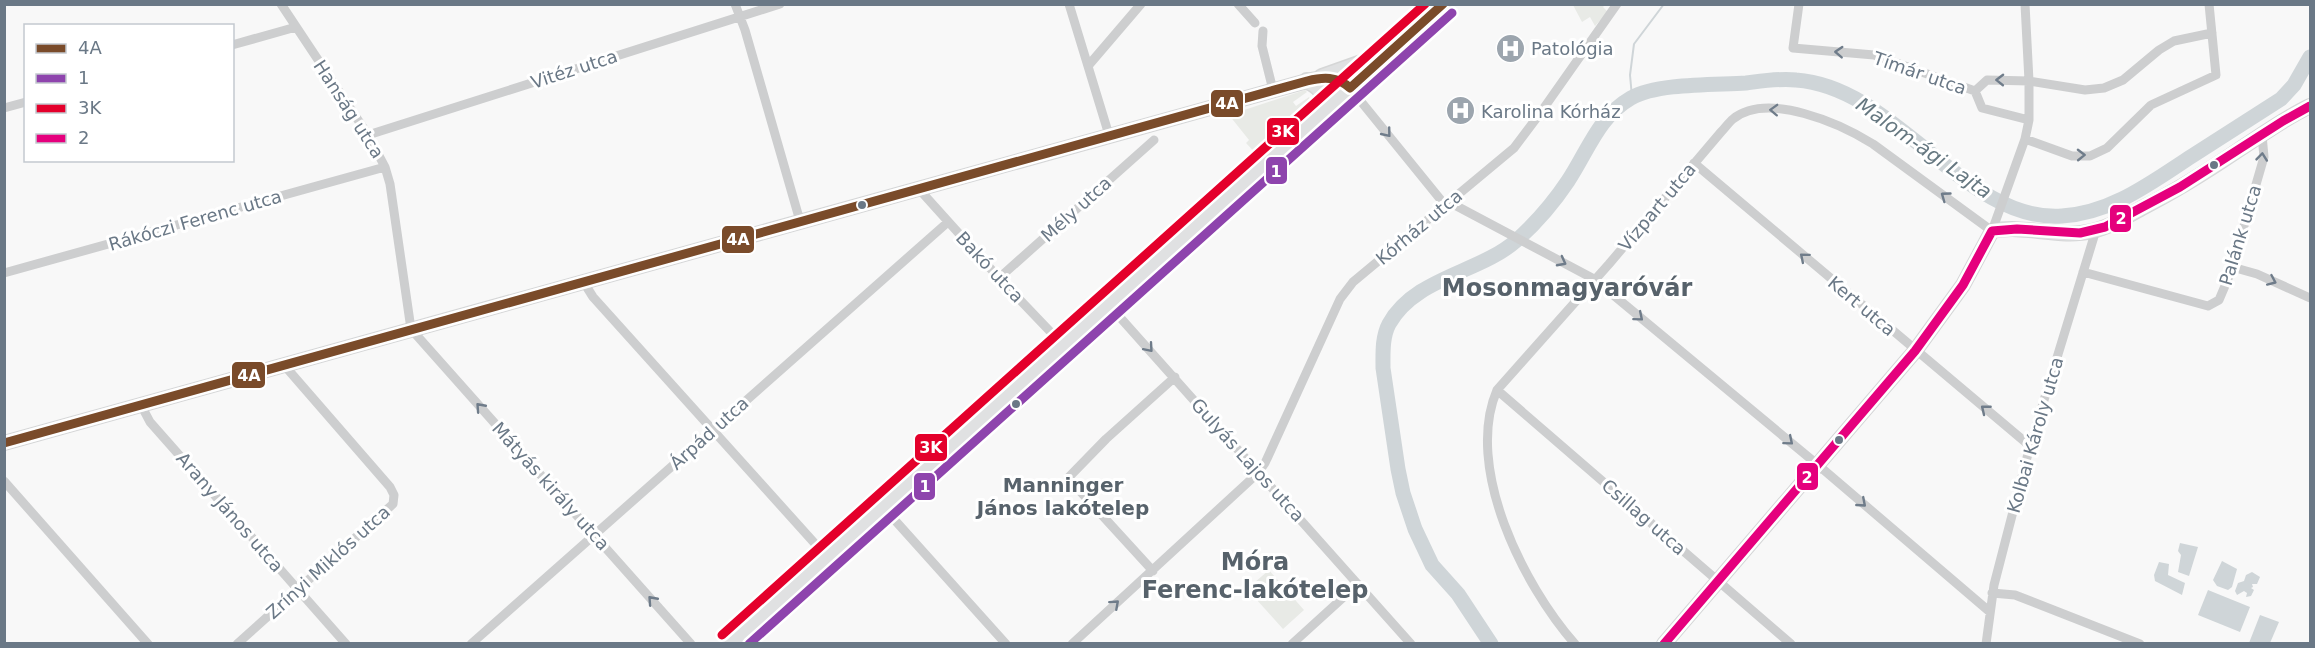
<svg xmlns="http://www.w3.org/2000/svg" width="2315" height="648" font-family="'DejaVu Sans',sans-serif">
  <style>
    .green { fill: #e8eae6 }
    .water { fill: #cfd5d8 }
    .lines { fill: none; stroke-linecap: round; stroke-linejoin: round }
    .stream { stroke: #cfd5d8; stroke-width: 2 }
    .river { stroke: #cfd5d8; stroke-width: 15 }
    .secondary-casing { stroke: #d5d6d7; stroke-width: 16 }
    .primary-casing { stroke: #d5d6d6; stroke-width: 18 }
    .street { stroke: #cdcecf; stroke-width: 9 }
    .secondary { stroke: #e0e1e2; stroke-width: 14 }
    .primary { stroke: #e0e1e2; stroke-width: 15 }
    .bus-1-casing { stroke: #fff; stroke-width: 14 }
    .bus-2-casing { stroke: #fff; stroke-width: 14 }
    .bus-3-casing { stroke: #fff; stroke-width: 14 }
    .bus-4-casing { stroke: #fff; stroke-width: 14 }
    .bus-1 { stroke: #7a4b2a; stroke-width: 9 }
    .bus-2 { stroke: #8e44ad; stroke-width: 9 }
    .bus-3 { stroke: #e4002b; stroke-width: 9 }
    .bus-4 { stroke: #e5007d; stroke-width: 9 }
    .oneway { stroke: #6f7c8a }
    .bus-dot { fill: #6a7886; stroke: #fff; stroke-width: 2 }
    .labels { text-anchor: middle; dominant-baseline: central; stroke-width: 6; stroke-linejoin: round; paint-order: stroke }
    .poi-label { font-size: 18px; fill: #6a7886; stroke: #fff; text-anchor: start }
    .street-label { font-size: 18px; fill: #6a7886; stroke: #fff }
    .water-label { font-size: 20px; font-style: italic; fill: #667881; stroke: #fff }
    .neighbourhood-label { font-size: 20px; font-weight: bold; fill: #57626b; stroke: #fff }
    .district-label { font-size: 24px; font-weight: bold; fill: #57626b; stroke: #fff }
    .line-badge { stroke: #fff; stroke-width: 2 }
    .badge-label { font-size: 16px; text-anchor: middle; font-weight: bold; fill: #fff }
  </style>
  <rect width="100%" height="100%" fill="#f8f8f8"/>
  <path class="green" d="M 1573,5 L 1605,5 L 1603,7 L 1608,12 L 1595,26 L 1590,17 L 1582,22 Z
    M 1305,90 L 1307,92 L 1293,102 L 1296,106 L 1309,97 L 1312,103 L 1320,96 L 1317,108 L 1260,158 L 1246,143 L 1249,140 L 1229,115 Z
    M 1269,570 L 1304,610 L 1283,629 L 1247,589 Z"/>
  <path class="water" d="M 2180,543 L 2198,547 L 2189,576 L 2178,572 L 2181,555 L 2178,551 Z
    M 2222,561 L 2237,569 L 2232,587 L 2228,590 L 2217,586 L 2213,580 Z
    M 2159,562 L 2169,564 L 2168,575 L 2185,583 L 2182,595 L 2155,581 L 2154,575 Z
    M 2252,572 L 2260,577 L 2257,584 L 2252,584 L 2253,587 L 2251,588 L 2254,590 L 2251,596 L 2246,597 L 2247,593 L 2244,591 L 2237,595 L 2235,591 L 2238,583 L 2244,581 L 2246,575 Z
    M 2208,590 L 2250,607 L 2240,632 L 2198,615 Z
    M 2260,615 L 2279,622 L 2270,643 L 2249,643 Z"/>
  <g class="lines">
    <path class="stream" d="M 1632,97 L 1630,75 L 1634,44 L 1664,4"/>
    <path class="river" d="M 1491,644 L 1458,594 L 1432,565 L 1415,529 L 1403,493 L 1398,469 L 1383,368 C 1383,354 1382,337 1389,324 C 1415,277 1480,273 1517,240 C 1536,223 1554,202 1568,181 C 1588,151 1598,117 1631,98 C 1657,83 1715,85 1746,83 C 1762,81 1780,78 1796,80 C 1897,87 1965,223 2062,216 C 2112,213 2152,182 2192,156 C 2222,137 2251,118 2281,99 L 2294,85 L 2310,57"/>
    <defs>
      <path id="secondary" d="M 4,443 L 1307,81 C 1324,77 1337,75 1350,88
        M 1664,644 L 1915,351 L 1963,285 L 1992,231 C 2025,224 2059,239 2092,231 C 2110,227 2126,217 2142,208 C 2176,191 2209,170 2240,149 C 2263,134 2285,118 2310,106"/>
      <path id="primary" d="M 1322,77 L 1384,55
        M 1307,81 C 1321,86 1325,95 1326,110
        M 730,644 L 1444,4"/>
    </defs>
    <use href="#secondary" class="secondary-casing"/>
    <use href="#primary" class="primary-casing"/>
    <path class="street" d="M 281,4 L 368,135 L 385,167 L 390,184 L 411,329 L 691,644
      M 735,4 L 745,30 L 800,221
      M 1069,4 L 1109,135
      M 1238,4 L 1255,23
      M 1799,4 L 1793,48 L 1874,55 L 1975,91 L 1982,108 L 2029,120
      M 1263,31 L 1262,46 L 1273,90
      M 232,45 L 296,27
      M 1088,66 L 1141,4
      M 1350,88 L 1445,205
      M 1975,91 L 1987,80 L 2029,81 L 2085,90 L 2104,88 L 2123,80 L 2159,50 L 2174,41 L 2212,33
      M 4,108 L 26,102
      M 368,135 L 780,4
      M 2025,139 L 2072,156 L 2090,156 L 2107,148 L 2151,105 L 2216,75 L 2209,4
      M 1694,163 L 2030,446
      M 918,188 L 999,278 L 1063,345
      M 1449,202 L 1594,279 L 1818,465 L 1990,612
      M 2232,267 L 2257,274 L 2310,298
      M 2083,272 L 2208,306 L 2219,300 L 2230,274 L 2264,157 L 2262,135
      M 4,273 L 385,167
      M 999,278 L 1154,140
      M 583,281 L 593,297 L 827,557
      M 1109,305 L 1411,644
      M 1497,390 L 1791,644
      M 141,405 L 150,422 L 346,644
      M 4,481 L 148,644
      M 883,507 L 1006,644
      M 1153,571 L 1068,478 L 1106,439 L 1175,377
      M 1992,593 L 2015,595 L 2140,644
      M 237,644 L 393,504 L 394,495 L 390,487 L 284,365
      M 471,644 L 948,222
      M 1072,644 L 1258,473 L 1265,463 L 1340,299 L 1353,282 L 1514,148 L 1541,112 L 1617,4
      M 1292,644 L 1358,584
      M 1575,644 C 1523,585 1464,467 1497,390 L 1609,264 L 1721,132 C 1725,128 1729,122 1733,119 C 1768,91 1841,124 1873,144 L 1992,231 L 2025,139 L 2029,120 L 2029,81 L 2025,4
      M 1986,644 L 1994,585 L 2030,446 L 2096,230"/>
    <use href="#secondary" class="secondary"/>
    <use href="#primary" class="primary"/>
    <defs>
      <path id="bus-1" d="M 4,443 L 1307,81 C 1323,77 1337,76 1350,88 L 1443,4"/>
      <path id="bus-2" d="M 749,644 L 1452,13"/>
      <path id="bus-3" d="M 722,635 L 1425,4"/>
      <path id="bus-4" d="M 1664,644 L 1915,351 L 1963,285 L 1992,231 L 2017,229 L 2080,233 L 2105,227 L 2180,187 L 2283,121 L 2310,106"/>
    </defs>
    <use href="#bus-1" class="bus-1-casing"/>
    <use href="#bus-2" class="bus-2-casing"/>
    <use href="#bus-3" class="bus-3-casing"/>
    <use href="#bus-4" class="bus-4-casing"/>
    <use href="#bus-1" class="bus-1"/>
    <use href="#bus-2" class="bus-2"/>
    <use href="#bus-3" class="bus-3"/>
    <use href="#bus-4" class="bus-4"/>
  </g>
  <defs><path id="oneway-chevron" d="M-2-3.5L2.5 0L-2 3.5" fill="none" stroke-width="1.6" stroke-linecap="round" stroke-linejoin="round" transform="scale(1.5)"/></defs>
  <g class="oneway">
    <use href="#oneway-chevron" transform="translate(1839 52) rotate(-177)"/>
    <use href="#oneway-chevron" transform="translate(2000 80) rotate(-179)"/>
    <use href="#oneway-chevron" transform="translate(1774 110) rotate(-178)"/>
    <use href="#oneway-chevron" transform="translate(1387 133) rotate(51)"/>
    <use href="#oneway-chevron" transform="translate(2081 155) rotate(-1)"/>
    <use href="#oneway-chevron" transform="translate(2262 157) rotate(-84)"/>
    <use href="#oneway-chevron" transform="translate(1945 196) rotate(-144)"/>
    <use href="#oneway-chevron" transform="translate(1804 257) rotate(-140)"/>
    <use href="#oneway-chevron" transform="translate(1562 262) rotate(28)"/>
    <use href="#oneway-chevron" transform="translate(2272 281) rotate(24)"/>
    <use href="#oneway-chevron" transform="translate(1639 317) rotate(40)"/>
    <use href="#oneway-chevron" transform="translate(1149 348) rotate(49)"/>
    <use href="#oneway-chevron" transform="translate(480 407) rotate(-132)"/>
    <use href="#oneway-chevron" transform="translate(1985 409) rotate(-141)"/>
    <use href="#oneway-chevron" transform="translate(1789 441) rotate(40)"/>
    <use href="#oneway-chevron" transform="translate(1862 503) rotate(41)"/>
    <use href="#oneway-chevron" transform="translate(652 600) rotate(-132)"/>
    <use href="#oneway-chevron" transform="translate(1115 604) rotate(-42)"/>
  </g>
  <defs>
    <symbol id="hospital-disc" viewBox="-11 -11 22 22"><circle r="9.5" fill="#9ca5ae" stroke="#fff"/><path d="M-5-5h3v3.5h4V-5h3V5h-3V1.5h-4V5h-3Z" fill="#fff"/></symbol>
  </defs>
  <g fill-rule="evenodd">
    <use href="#hospital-disc" x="1494" y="32" width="33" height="33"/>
    <use href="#hospital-disc" x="1444" y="94" width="33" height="33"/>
  </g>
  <g class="bus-dot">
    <circle cx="2214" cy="165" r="5"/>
    <circle cx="862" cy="205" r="5"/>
    <circle cx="1016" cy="404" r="5"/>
    <circle cx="1839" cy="440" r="5"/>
  </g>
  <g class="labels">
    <g class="poi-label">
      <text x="1531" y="48">Patológia</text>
      <text x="1481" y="111">Karolina Kórház</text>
    </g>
    <g class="street-label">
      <text transform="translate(574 69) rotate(-18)">Vitéz utca</text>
      <text transform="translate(1920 73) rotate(19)">Tímár utca</text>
      <text transform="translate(349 109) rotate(57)">Hanság utca</text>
      <text transform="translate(1657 207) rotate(-50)">Vízpart utca</text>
      <text transform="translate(1076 209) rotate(-42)">Mély utca</text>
      <text transform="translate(195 220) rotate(-16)">Rákóczi Ferenc utca</text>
      <text transform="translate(1419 227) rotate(-40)">Kórház utca</text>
      <text transform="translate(2240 235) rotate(-73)">Palánk utca</text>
      <text transform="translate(990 267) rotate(47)">Bakó utca</text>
      <text transform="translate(1862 306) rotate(40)">Kert utca</text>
      <text transform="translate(709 433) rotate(-42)">Árpád utca</text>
      <text transform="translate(2035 435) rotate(-74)">Kolbai Károly utca</text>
      <text transform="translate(1248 460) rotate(48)">Gulyás Lajos utca</text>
      <text transform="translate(551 486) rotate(48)">Mátyás király utca</text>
      <text transform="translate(230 512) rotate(49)">Arany János utca</text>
      <text transform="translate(1644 517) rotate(41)">Csillag utca</text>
      <text transform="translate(328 562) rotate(-42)">Zrínyi Miklós utca</text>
    </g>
    <g class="water-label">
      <text transform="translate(1924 148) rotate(35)">Malom-ági Lajta</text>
    </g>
    <g class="neighbourhood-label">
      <text x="1063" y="485">Manninger<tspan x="1063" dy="23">János lakótelep</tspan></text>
    </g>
    <g class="district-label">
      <text x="1567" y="288">Mosonmagyaróvár</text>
      <text x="1255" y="562">Móra<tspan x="1255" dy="28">Ferenc-lakótelep</tspan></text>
    </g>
  </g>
  <g class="line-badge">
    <rect x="1210" y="89" width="34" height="29" rx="6" fill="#7a4b2a"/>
    <rect x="1266" y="117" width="34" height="29" rx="6" fill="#e4002b"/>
    <rect x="1265" y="156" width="23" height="29" rx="6" fill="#8e44ad"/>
    <rect x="2109" y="204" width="23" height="29" rx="6" fill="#e5007d"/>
    <rect x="721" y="225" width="34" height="29" rx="6" fill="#7a4b2a"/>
    <rect x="231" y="361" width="35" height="28" rx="6" fill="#7a4b2a"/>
    <rect x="914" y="433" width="34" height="29" rx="6" fill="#e4002b"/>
    <rect x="1796" y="462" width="23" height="29" rx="6" fill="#e5007d"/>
    <rect x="913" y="472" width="23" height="29" rx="6" fill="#8e44ad"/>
  </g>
  <g class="badge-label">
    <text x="1227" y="109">4A</text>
    <text x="1283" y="137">3K</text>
    <text x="1276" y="177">1</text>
    <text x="2121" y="224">2</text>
    <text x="738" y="245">4A</text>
    <text x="249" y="381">4A</text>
    <text x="931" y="453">3K</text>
    <text x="1807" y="483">2</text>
    <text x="925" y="492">1</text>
  </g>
  <rect width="2315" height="648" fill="none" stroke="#6a7886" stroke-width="12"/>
  <rect x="24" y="24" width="210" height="138" fill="#ffffff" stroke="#c3c9cf" stroke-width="1.5"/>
  <rect x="36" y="44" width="30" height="9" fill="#7a4b2a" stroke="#c3c9cf" stroke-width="1.5"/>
  <text x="78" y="54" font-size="18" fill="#6a7886">4A</text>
  <rect x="36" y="74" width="30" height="9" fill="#8e44ad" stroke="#c3c9cf" stroke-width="1.5"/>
  <text x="78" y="84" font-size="18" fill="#6a7886">1</text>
  <rect x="36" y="104" width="30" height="9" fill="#e4002b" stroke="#c3c9cf" stroke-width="1.5"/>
  <text x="78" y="114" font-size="18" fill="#6a7886">3K</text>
  <rect x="36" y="134" width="30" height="9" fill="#e5007d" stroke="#c3c9cf" stroke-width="1.5"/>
  <text x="78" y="144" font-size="18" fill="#6a7886">2</text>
</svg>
